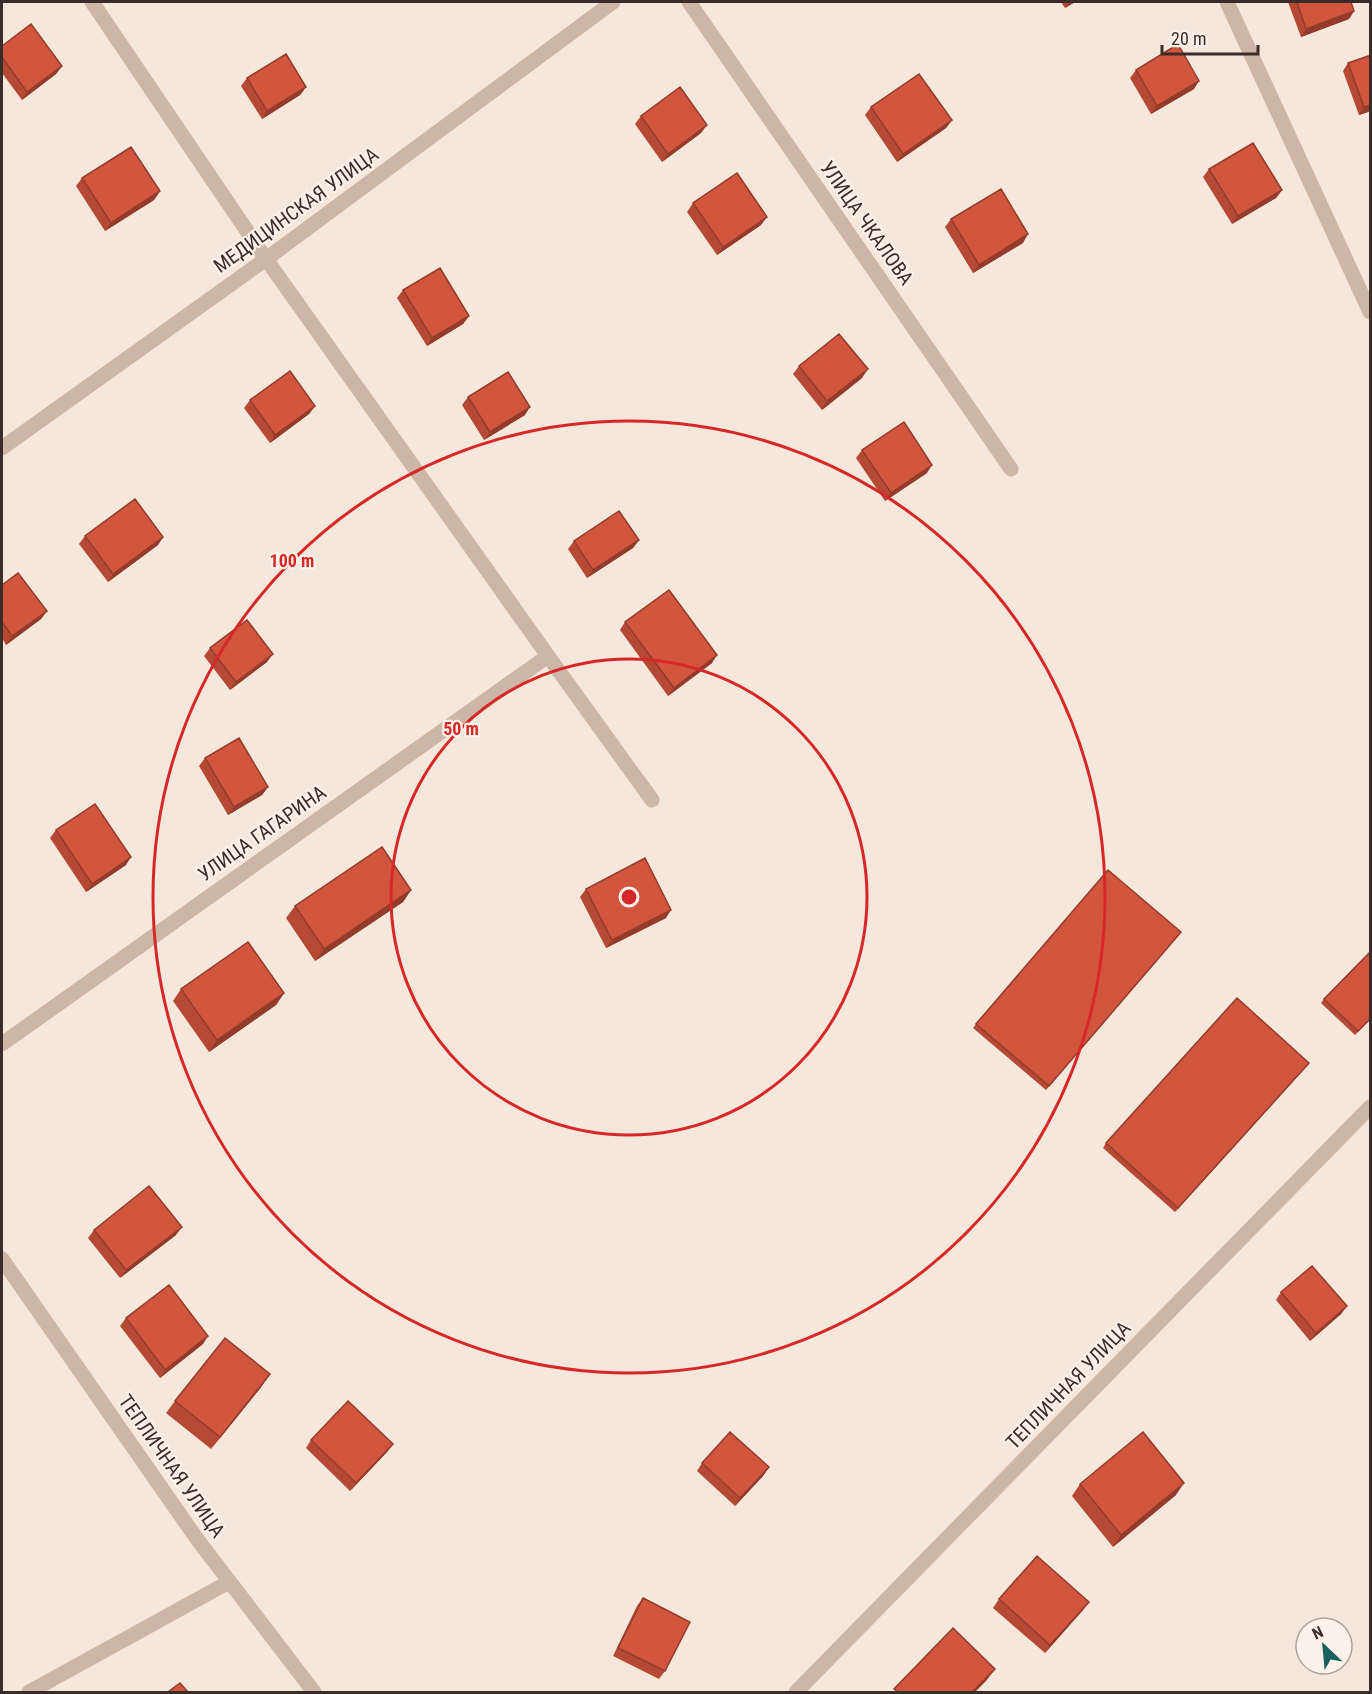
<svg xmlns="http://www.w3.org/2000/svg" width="1372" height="1694" font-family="'Roboto Condensed',sans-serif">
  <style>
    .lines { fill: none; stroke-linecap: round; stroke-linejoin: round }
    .street { stroke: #ceb6a6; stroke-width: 15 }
    .wall { fill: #b54934 }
    .shaded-wall { fill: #933c2b }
    .building { fill: #d2553d; stroke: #933c2b; stroke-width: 1.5 }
    .ring { fill: none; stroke: #d62828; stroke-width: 3 }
    .labels { text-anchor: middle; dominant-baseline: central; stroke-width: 4.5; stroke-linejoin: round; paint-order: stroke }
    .street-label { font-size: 20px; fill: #3a2c28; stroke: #fcf2e9 }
    .centre { fill: #d62828; stroke: #fcf2e9; stroke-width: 3 }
    .ring-label { font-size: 18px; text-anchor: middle; font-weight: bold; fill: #d62828; stroke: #fcf2e9; stroke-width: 4.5; stroke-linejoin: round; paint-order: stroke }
  </style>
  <rect width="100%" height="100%" fill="#f5e7dc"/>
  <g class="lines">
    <path class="street" d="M 92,2 L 266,259 L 548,656 L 652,800
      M 689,2 L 1011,469
      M 1227,2 L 1370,312
      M 2,448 L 266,259 L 613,2
      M 2,1044 L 548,656
      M 2,1259 L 197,1539 L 314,1692
      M 29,1692 L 229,1582
      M 796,1692 L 1370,1107"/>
  </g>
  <path class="wall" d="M 1061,2 L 1075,2 L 1065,8 Z
    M 1288,2 L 1351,2 L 1354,11 L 1349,19 L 1301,37 Z
    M 2,46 L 62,66 L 56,74 L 22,100 L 2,73 Z
    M 1371,55 L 1371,111 L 1359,115 L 1343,71 L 1348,63 Z
    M 1136,70 L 1194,89 L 1151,114 L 1130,78 Z
    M 247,78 L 306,87 L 300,95 L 262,119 L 241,86 Z
    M 871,107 L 952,120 L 946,128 L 897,162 L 865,115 Z
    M 641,116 L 701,133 L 662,162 L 635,124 Z
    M 1209,169 L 1282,190 L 1276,198 L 1232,224 L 1203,177 Z
    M 82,178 L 160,191 L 154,200 L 105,231 L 76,186 Z
    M 693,203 L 761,225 L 717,255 L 687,212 Z
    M 951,219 L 1023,243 L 973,273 L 945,227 Z
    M 403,290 L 469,316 L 463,324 L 427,346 L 397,298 Z
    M 799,366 L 862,378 L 822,410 L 793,374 Z
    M 468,397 L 525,415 L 484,440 L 462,405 Z
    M 250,400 L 315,406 L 309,414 L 270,443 L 244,408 Z
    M 862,450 L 927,473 L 885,501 L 856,458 Z
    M 85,536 L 163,537 L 158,545 L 108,582 L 79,544 Z
    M 639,540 L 633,548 L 587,578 L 568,549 L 574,541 Z
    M 2,585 L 47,611 L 41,619 L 6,645 L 2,638 Z
    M 625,622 L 712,663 L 668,696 L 620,630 Z
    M 210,648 L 267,662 L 230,690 L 204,656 Z
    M 205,758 L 268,787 L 262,795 L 228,815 L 199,766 Z
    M 56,830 L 126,865 L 86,892 L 50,838 Z
    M 586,889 L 666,918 L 606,948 L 580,897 Z
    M 411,890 L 403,902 L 315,961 L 286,918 L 295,906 Z
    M 1178,936 L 1046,1090 L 973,1028 L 976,1024 Z
    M 1371,951 L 1371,1019 L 1355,1035 L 1321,1003 L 1324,999 Z
    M 181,989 L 284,993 L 276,1005 L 209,1052 L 173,1001 Z
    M 1309,1063 L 1175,1212 L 1103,1148 L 1106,1143 Z
    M 94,1230 L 176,1235 L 120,1278 L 88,1238 Z
    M 1281,1292 L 1347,1306 L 1341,1314 L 1310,1341 L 1276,1300 Z
    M 126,1318 L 203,1344 L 160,1378 L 120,1326 Z
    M 262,1386 L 211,1449 L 166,1413 L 175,1401 Z
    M 311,1440 L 393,1444 L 387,1452 L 350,1491 L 306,1448 Z
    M 702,1463 L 769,1467 L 763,1476 L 735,1506 L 697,1471 Z
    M 1080,1484 L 1176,1495 L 1113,1547 L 1072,1496 Z
    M 643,1598 L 665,1671 L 659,1679 L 613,1656 L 637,1606 Z
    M 999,1599 L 1083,1610 L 1045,1653 L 993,1608 Z"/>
  <path class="shaded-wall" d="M 1069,2 L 1075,2 L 1065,8 Z
    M 1354,11 L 1349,19 L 1301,37 L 1306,29 Z
    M 62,66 L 56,74 L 22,100 L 27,92 Z
    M 1199,81 L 1194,89 L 1151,114 L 1157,106 Z
    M 306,87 L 300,95 L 262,119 L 267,111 Z
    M 1371,105 L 1371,111 L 1359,115 L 1364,107 Z
    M 952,120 L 946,128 L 897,162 L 903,154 Z
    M 707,125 L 701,133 L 662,162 L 668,154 Z
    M 1282,190 L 1276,198 L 1232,224 L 1238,216 Z
    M 160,191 L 154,200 L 105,231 L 111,223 Z
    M 767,217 L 761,225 L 717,255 L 723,247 Z
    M 1028,234 L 1023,243 L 973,273 L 979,265 Z
    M 469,316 L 463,324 L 427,346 L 432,338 Z
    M 868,369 L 862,378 L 822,410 L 827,401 Z
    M 315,406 L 309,414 L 270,443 L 275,435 Z
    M 530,407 L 525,415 L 484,440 L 490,432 Z
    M 932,465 L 927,473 L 885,501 L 891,493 Z
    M 163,537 L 158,545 L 108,582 L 113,574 Z
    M 639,540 L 633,548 L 587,578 L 593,570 Z
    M 47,611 L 41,619 L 6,645 L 12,636 Z
    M 273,654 L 267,662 L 230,690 L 236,682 Z
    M 717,655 L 712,663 L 668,696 L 674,688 Z
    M 268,787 L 262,795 L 228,815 L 234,807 Z
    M 131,857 L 126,865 L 86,892 L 92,884 Z
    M 411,890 L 403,902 L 315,961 L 324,949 Z
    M 671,910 L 666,918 L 606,948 L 612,940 Z
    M 284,993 L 276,1005 L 209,1052 L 217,1040 Z
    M 1309,1063 L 1306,1067 L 1175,1212 L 1178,1208 Z
    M 182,1227 L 176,1235 L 120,1278 L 126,1270 Z
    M 1347,1306 L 1341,1314 L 1310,1341 L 1316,1333 Z
    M 208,1336 L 203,1344 L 160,1378 L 165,1370 Z
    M 270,1374 L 262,1386 L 211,1449 L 220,1437 Z
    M 393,1444 L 387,1452 L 350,1491 L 356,1483 Z
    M 769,1467 L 763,1476 L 735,1506 L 740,1498 Z
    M 1184,1483 L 1176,1495 L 1113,1547 L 1121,1535 Z
    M 1089,1602 L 1083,1610 L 1045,1653 L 1050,1645 Z
    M 995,1669 L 986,1681 L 975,1692 L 972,1692 Z"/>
  <path class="building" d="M 1297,2 L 1351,2 L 1354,11 L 1306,29 Z
    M 31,24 L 62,66 L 27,92 L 2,57 L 2,46 Z
    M 1178,44 L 1199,81 L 1157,106 L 1136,70 Z
    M 286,54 L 306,87 L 267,111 L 247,78 Z
    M 1371,55 L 1371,105 L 1364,107 L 1348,63 Z
    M 919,74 L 952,120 L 903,154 L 871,107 Z
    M 680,87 L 707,125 L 668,154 L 641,116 Z
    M 1253,143 L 1282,190 L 1238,216 L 1209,169 Z
    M 131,147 L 160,191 L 111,223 L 82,178 Z
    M 737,173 L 767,217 L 723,247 L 693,203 Z
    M 1001,189 L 1028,234 L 979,265 L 951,219 Z
    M 440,268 L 469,316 L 432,338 L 403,290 Z
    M 839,334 L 868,369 L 827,401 L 799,366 Z
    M 290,371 L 315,406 L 275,435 L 250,400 Z
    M 508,372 L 530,407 L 490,432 L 468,397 Z
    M 904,422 L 932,465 L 891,493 L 862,450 Z
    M 135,499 L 163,537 L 113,574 L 85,536 Z
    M 619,511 L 639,540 L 593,570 L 574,541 Z
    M 18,573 L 47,611 L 12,636 L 2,622 L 2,585 Z
    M 669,590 L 717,655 L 674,688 L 625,622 Z
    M 247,620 L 273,654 L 236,682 L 210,648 Z
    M 239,738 L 268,787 L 234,807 L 205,758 Z
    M 95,804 L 131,857 L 92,884 L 56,830 Z
    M 382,847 L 411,890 L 324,949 L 295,906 Z
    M 645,858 L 671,910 L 612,940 L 586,889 Z
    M 1108,870 L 1181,932 L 1049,1086 L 976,1024 Z
    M 248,942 L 284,993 L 217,1040 L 181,989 Z
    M 1371,951 L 1371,1018 L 1358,1031 L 1324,999 Z
    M 1237,998 L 1309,1063 L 1178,1208 L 1106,1143 Z
    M 149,1186 L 182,1227 L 126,1270 L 94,1230 Z
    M 1312,1266 L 1347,1306 L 1316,1333 L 1281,1292 Z
    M 169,1285 L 208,1336 L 165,1370 L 126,1318 Z
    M 225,1338 L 270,1374 L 220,1437 L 175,1401 Z
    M 348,1401 L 393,1444 L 356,1483 L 311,1440 Z
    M 730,1432 L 769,1467 L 740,1498 L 702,1463 Z
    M 1143,1432 L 1184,1483 L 1121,1535 L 1080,1484 Z
    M 1037,1556 L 1089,1602 L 1050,1645 L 999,1599 Z
    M 643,1598 L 690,1622 L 665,1671 L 618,1648 Z
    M 953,1628 L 995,1669 L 972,1692 L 898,1692 L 894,1689 Z
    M 180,1683 L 188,1692 L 168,1692 Z"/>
  <g class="ring">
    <circle cx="629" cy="897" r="238"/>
    <circle cx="629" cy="897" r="476"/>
  </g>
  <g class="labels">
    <g class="street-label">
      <text transform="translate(296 210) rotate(-36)">МЕДИЦИНСКАЯ УЛИЦА</text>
      <text transform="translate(867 223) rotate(55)">УЛИЦА ЧКАЛОВА</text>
      <text transform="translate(262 833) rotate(-35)">УЛИЦА ГАГАРИНА</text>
      <text transform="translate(1068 1385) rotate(-46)">ТЕПЛИЧНАЯ УЛИЦА</text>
      <text transform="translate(172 1466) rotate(55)">ТЕПЛИЧНАЯ УЛИЦА</text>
    </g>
  </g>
  <circle cx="629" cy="897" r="9" class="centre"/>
  <g class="ring-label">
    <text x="292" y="567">100 m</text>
    <text x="461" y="735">50 m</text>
  </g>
  <rect width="1372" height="1694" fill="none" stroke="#3a2c28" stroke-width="6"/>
  <g transform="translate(1324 1646) rotate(334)"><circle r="28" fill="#fcf2e9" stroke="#aea39c" stroke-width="1.5"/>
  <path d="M0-4.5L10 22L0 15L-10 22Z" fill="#19605f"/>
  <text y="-9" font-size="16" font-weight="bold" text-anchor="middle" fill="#3a2c28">N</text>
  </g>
  <path d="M1162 45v9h96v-9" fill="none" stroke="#3a2c28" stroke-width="3"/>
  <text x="1171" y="45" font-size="18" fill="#3a2c28" stroke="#fcf2e9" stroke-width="4.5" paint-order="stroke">20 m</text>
</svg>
